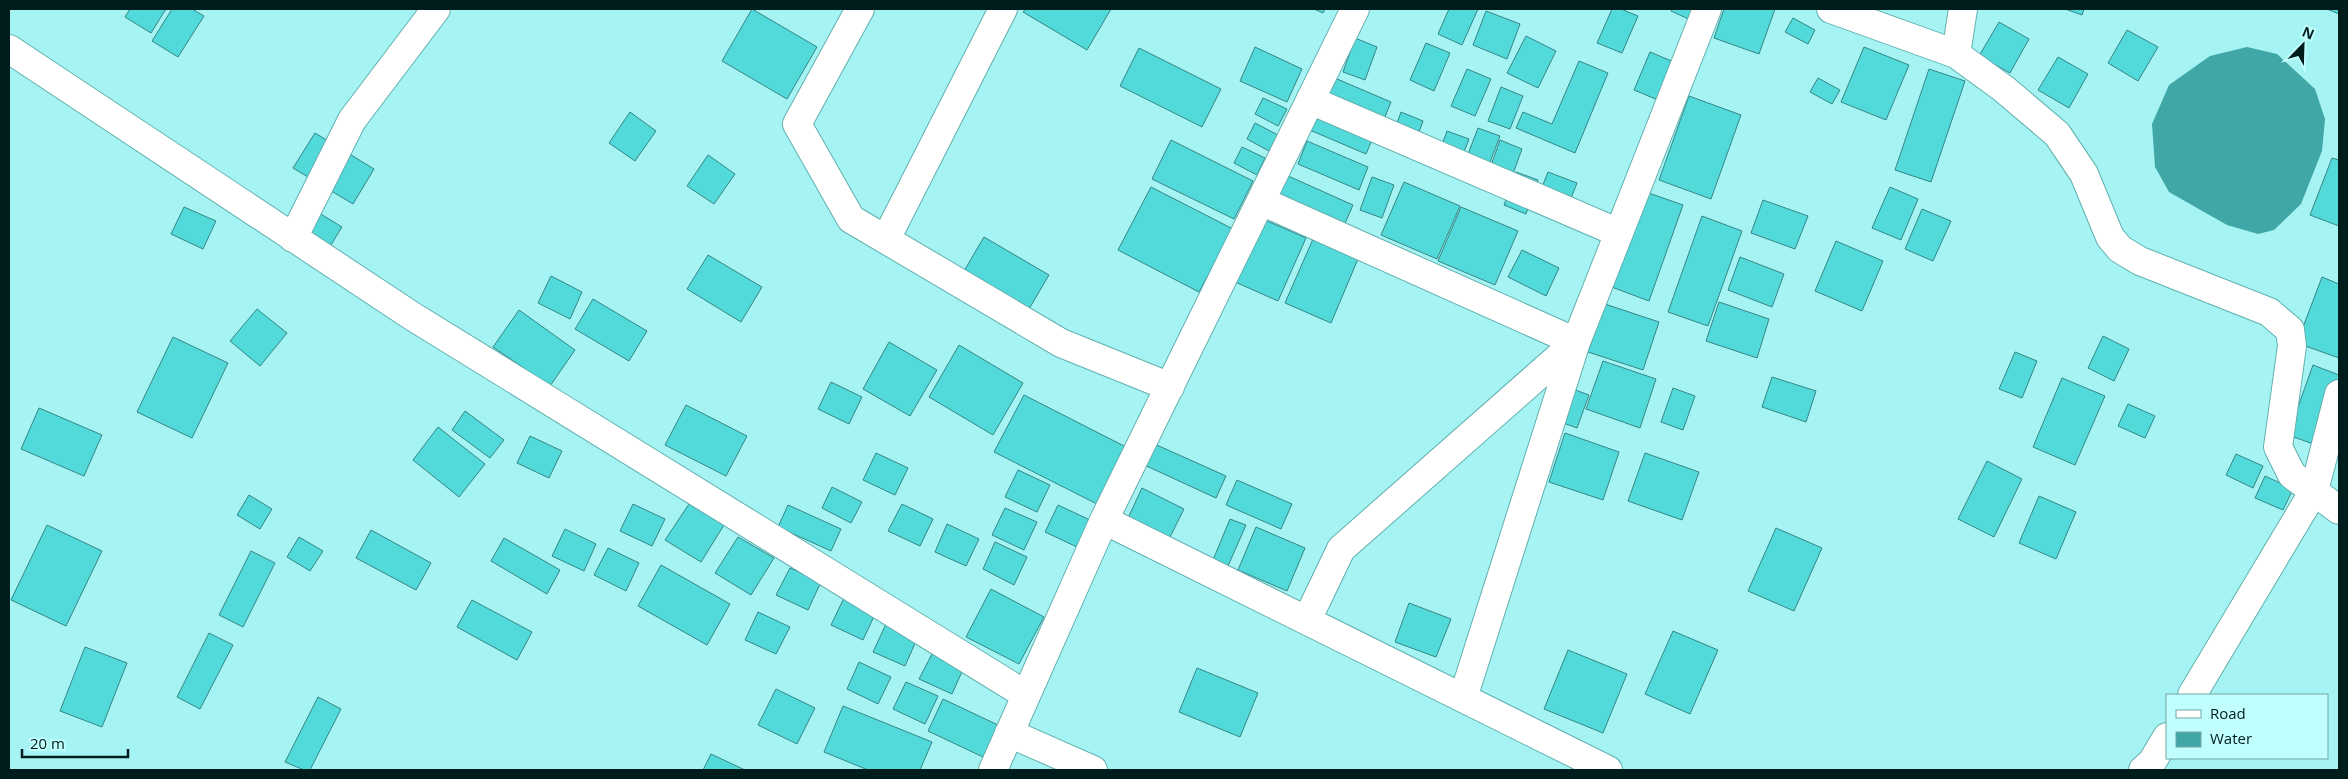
<svg xmlns="http://www.w3.org/2000/svg" width="2348" height="779" font-family="'Open Sans',sans-serif">
  <style>
    .water { fill: #41a7a6 }
    .building { fill: #52dada; stroke: #358685 }
    .lines { fill: none; stroke-linecap: round; stroke-linejoin: round }
    .minor-casing { stroke: #61b0af; stroke-width: 30 }
    .minor { stroke: #fff; stroke-width: 28 }
  </style>
  <rect width="100%" height="100%" fill="#a5f4f3"/>
  <path class="water" d="M 2247,47 L 2277,54 L 2315,89 L 2325,119 L 2322,151 L 2301,204 L 2274,230 L 2258,234 L 2227,225 L 2169,192 L 2155,167 L 2152,124 L 2169,85 L 2210,56 Z"/>
  <path class="building" d="M 130,9 L 166,9 L 151,33 L 125,17 Z
    M 172,9 L 192,9 L 204,16 L 178,57 L 152,41 Z
    M 752,9 L 817,47 L 787,99 L 722,61 Z
    M 1026,9 L 1111,9 L 1087,50 L 1023,12 Z
    M 1314,9 L 1325,9 L 1323,13 Z
    M 1449,9 L 1478,9 L 1462,45 L 1438,34 Z
    M 1612,9 L 1621,9 L 1638,16 L 1622,53 L 1597,43 Z
    M 1672,9 L 1701,9 L 1695,22 L 1671,11 Z
    M 1724,9 L 1775,9 L 1759,54 L 1714,38 Z
    M 2065,9 L 2084,9 L 2082,15 Z
    M 2327,9 L 2339,9 L 2339,14 Z
    M 1486,11 L 1520,24 L 1507,59 L 1473,45 Z
    M 1793,18 L 1815,30 L 1808,44 L 1785,32 Z
    M 1999,22 L 2029,39 L 2010,73 L 1979,56 Z
    M 2127,30 L 2158,47 L 2138,81 L 2108,63 Z
    M 1526,36 L 1556,51 L 1538,88 L 1507,73 Z
    M 1355,38 L 1377,47 L 1365,80 L 1343,72 Z
    M 1426,43 L 1450,53 L 1434,91 L 1410,80 Z
    M 1255,47 L 1302,69 L 1287,102 L 1240,81 Z
    M 1864,47 L 1909,65 L 1886,120 L 1841,102 Z
    M 1139,48 L 1221,89 L 1202,127 L 1120,86 Z
    M 1650,52 L 1674,62 L 1658,100 L 1634,90 Z
    M 2058,57 L 2088,74 L 2069,108 L 2038,90 Z
    M 1579,61 L 1608,73 L 1575,153 L 1516,128 L 1523,112 L 1552,124 Z
    M 1467,69 L 1491,79 L 1475,116 L 1451,106 Z
    M 1929,69 L 1965,81 L 1931,182 L 1895,170 Z
    M 1330,76 L 1391,102 L 1382,124 L 1321,98 Z
    M 1818,78 L 1840,90 L 1832,104 L 1810,92 Z
    M 1501,87 L 1523,96 L 1510,129 L 1488,121 Z
    M 1689,96 L 1741,115 L 1711,199 L 1659,180 Z
    M 1263,98 L 1287,109 L 1278,126 L 1255,114 Z
    M 1315,105 L 1376,131 L 1366,154 L 1305,128 Z
    M 630,112 L 656,131 L 635,161 L 609,143 Z
    M 1401,112 L 1423,121 L 1411,154 L 1389,146 Z
    M 1255,123 L 1278,135 L 1269,151 L 1247,139 Z
    M 1478,128 L 1500,136 L 1487,170 L 1465,162 Z
    M 1447,131 L 1469,139 L 1456,172 L 1435,164 Z
    M 315,133 L 374,169 L 353,204 L 293,168 Z
    M 1171,140 L 1253,181 L 1234,219 L 1152,179 Z
    M 1500,140 L 1522,149 L 1510,182 L 1488,174 Z
    M 1307,141 L 1368,167 L 1359,190 L 1298,164 Z
    M 1242,147 L 1265,158 L 1257,175 L 1234,163 Z
    M 708,155 L 735,174 L 714,204 L 687,186 Z
    M 2332,158 L 2339,160 L 2339,226 L 2310,215 Z
    M 1516,172 L 1538,180 L 1526,214 L 1504,205 Z
    M 1548,172 L 1577,183 L 1562,221 L 1533,210 Z
    M 1286,175 L 1353,205 L 1343,228 L 1276,198 Z
    M 1372,177 L 1394,185 L 1382,218 L 1360,210 Z
    M 1404,182 L 1460,206 L 1437,259 L 1381,235 Z
    M 1151,187 L 1233,229 L 1199,292 L 1118,250 Z
    M 1890,187 L 1918,199 L 1901,240 L 1872,228 Z
    M 1643,191 L 1683,205 L 1649,301 L 1609,286 Z
    M 298,200 L 342,227 L 329,248 L 285,222 Z
    M 1763,200 L 1808,216 L 1795,249 L 1751,233 Z
    M 184,207 L 216,221 L 203,249 L 171,234 Z
    M 1461,207 L 1518,231 L 1495,285 L 1438,261 Z
    M 1922,209 L 1951,221 L 1933,261 L 1905,249 Z
    M 1702,216 L 1742,231 L 1708,326 L 1668,312 Z
    M 1260,218 L 1306,238 L 1278,301 L 1233,281 Z
    M 984,237 L 1049,275 L 1019,326 L 954,288 Z
    M 1313,239 L 1358,259 L 1331,323 L 1285,303 Z
    M 1836,241 L 1883,261 L 1862,311 L 1815,291 Z
    M 1522,250 L 1559,268 L 1546,296 L 1508,277 Z
    M 708,255 L 762,287 L 741,322 L 687,289 Z
    M 1740,257 L 1784,274 L 1772,307 L 1728,290 Z
    M 551,276 L 582,292 L 570,319 L 538,303 Z
    M 2322,277 L 2339,284 L 2339,358 L 2297,343 Z
    M 593,299 L 647,331 L 629,361 L 575,329 Z
    M 1719,302 L 1769,319 L 1757,358 L 1706,341 Z
    M 1605,304 L 1659,322 L 1643,370 L 1588,352 Z
    M 257,309 L 287,333 L 260,366 L 230,341 Z
    M 519,310 L 575,350 L 550,386 L 493,347 Z
    M 2103,336 L 2129,349 L 2114,381 L 2088,368 Z
    M 173,337 L 228,363 L 192,438 L 137,412 Z
    M 889,342 L 937,370 L 910,416 L 863,389 Z
    M 959,345 L 1023,383 L 993,435 L 929,397 Z
    M 2015,352 L 2037,361 L 2022,398 L 1999,389 Z
    M 1603,361 L 1656,379 L 1640,428 L 1586,409 Z
    M 2313,365 L 2339,375 L 2339,453 L 2288,435 Z
    M 1772,377 L 1816,391 L 1806,422 L 1762,407 Z
    M 2062,378 L 2105,396 L 2075,465 L 2033,447 Z
    M 831,382 L 862,397 L 849,424 L 818,409 Z
    M 1567,387 L 1589,395 L 1577,428 L 1555,420 Z
    M 1673,388 L 1695,396 L 1683,430 L 1661,422 Z
    M 1024,395 L 1126,447 L 1097,504 L 994,452 Z
    M 2128,404 L 2155,416 L 2145,438 L 2118,426 Z
    M 686,405 L 747,436 L 726,476 L 665,445 Z
    M 39,408 L 102,435 L 84,476 L 21,449 Z
    M 465,411 L 504,440 L 490,458 L 452,430 Z
    M 438,427 L 485,464 L 459,497 L 413,460 Z
    M 1565,433 L 1619,452 L 1603,500 L 1549,482 Z
    M 530,436 L 562,451 L 549,478 L 517,463 Z
    M 1150,442 L 1226,476 L 1216,498 L 1140,463 Z
    M 876,453 L 908,468 L 895,495 L 863,480 Z
    M 1645,453 L 1699,472 L 1682,520 L 1628,501 Z
    M 2236,454 L 2263,466 L 2253,488 L 2226,475 Z
    M 1987,461 L 2022,479 L 1994,537 L 1958,519 Z
    M 1018,470 L 1050,485 L 1037,512 L 1005,497 Z
    M 2265,476 L 2293,489 L 2283,510 L 2255,498 Z
    M 1237,480 L 1292,504 L 1281,529 L 1226,505 Z
    M 832,487 L 862,502 L 851,523 L 822,508 Z
    M 1142,488 L 1184,509 L 1169,539 L 1128,518 Z
    M 249,495 L 272,509 L 260,529 L 237,515 Z
    M 2039,496 L 2076,512 L 2056,559 L 2019,543 Z
    M 633,504 L 665,519 L 652,546 L 620,531 Z
    M 689,504 L 724,525 L 701,562 L 665,540 Z
    M 902,504 L 933,519 L 920,546 L 888,531 Z
    M 788,505 L 841,529 L 831,551 L 778,527 Z
    M 1058,505 L 1090,520 L 1077,547 L 1045,532 Z
    M 1005,508 L 1037,522 L 1024,550 L 992,535 Z
    M 1230,519 L 1246,525 L 1228,566 L 1213,560 Z
    M 947,524 L 979,539 L 966,566 L 935,552 Z
    M 47,525 L 102,551 L 66,626 L 11,600 Z
    M 1256,527 L 1305,548 L 1287,591 L 1238,570 Z
    M 1776,528 L 1822,548 L 1794,611 L 1748,591 Z
    M 565,529 L 596,544 L 584,571 L 552,556 Z
    M 371,530 L 431,563 L 416,590 L 356,558 Z
    M 299,537 L 323,551 L 310,571 L 287,557 Z
    M 738,537 L 774,558 L 751,595 L 715,573 Z
    M 504,538 L 560,570 L 547,594 L 491,561 Z
    M 995,542 L 1027,557 L 1014,585 L 983,569 Z
    M 608,548 L 639,563 L 626,591 L 594,575 Z
    M 251,551 L 275,563 L 243,627 L 219,615 Z
    M 661,565 L 730,604 L 707,645 L 638,606 Z
    M 790,568 L 821,582 L 808,610 L 776,595 Z
    M 991,589 L 1044,617 L 1019,664 L 966,637 Z
    M 844,598 L 876,612 L 863,640 L 831,625 Z
    M 472,600 L 532,632 L 517,660 L 457,627 Z
    M 1409,603 L 1451,619 L 1436,657 L 1395,642 Z
    M 758,612 L 790,627 L 776,654 L 745,640 Z
    M 886,624 L 917,639 L 905,666 L 873,652 Z
    M 1673,631 L 1718,650 L 1690,714 L 1645,694 Z
    M 209,633 L 233,645 L 200,709 L 177,697 Z
    M 85,647 L 127,663 L 102,727 L 60,711 Z
    M 1568,650 L 1627,674 L 1603,733 L 1544,709 Z
    M 933,652 L 964,667 L 952,694 L 919,679 Z
    M 859,662 L 891,677 L 878,704 L 847,689 Z
    M 1197,668 L 1258,693 L 1240,737 L 1179,712 Z
    M 906,682 L 938,696 L 925,724 L 893,709 Z
    M 776,689 L 815,708 L 797,744 L 758,725 Z
    M 318,697 L 341,709 L 310,770 L 304,770 L 285,762 Z
    M 943,699 L 998,725 L 983,757 L 928,731 Z
    M 843,706 L 932,742 L 920,770 L 868,770 L 824,752 Z
    M 711,754 L 745,770 L 703,770 Z"/>
  <g class="lines">
    <defs>
      <path id="minor" d="M 860,9 L 797,124 L 851,219 L 1061,343 L 1170,387
        M 1831,9 L 1956,54 L 2004,89 L 2057,134 L 2084,174 L 2110,237 L 2120,249 L 2140,261 L 2269,312 L 2290,330 L 2292,346 L 2278,447 L 2292,475 L 2339,510
        M 9,49 L 412,316 L 1026,695
        M 1956,54 L 1963,9
        M 1310,100 L 1619,233
        M 1261,201 L 1576,342 L 1463,698
        M 293,238 L 352,120 L 436,9
        M 886,239 L 1003,9
        M 1104,520 L 1608,770
        M 1307,620 L 1341,549 L 1576,342 L 1707,9
        M 2192,695 L 2314,491 L 2339,394
        M 1009,733 L 1093,770
        M 993,770 L 1104,520 L 1355,9
        M 2143,770 L 2152,762 L 2167,737"/>
    </defs>
    <use href="#minor" class="minor-casing"/>
    <use href="#minor" class="minor"/>
  </g>
  <rect width="2348" height="779" fill="none" stroke="#001d1d" stroke-width="20"/>
  <rect x="2166" y="694" width="162" height="65" fill="#c0fffd" stroke="#73a5a3"/>
  <rect x="2176" y="710" width="25" height="8" fill="#ffffff" stroke="#73a5a3"/>
  <text x="2210" y="719" font-size="15" fill="#001d1d">Road</text>
  <rect x="2176" y="732" width="25" height="15" fill="#41a7a6" stroke="#73a5a3"/>
  <text x="2210" y="744" font-size="15" fill="#001d1d">Water</text>
  <g transform="translate(2303 45) rotate(23)" stroke="#c0fffd" stroke-width="4" paint-order="stroke">
  <path d="M0-4L9 19L0 12L-9 19Z" fill="#001d1d"/>
  <text y="-8" font-size="14" font-weight="bold" text-anchor="middle" fill="#001d1d">N</text>
  </g>
  <path d="M22 749v8h106v-8" fill="none" stroke="#001d1d" stroke-width="2.5"/>
  <text x="30" y="749" font-size="15" fill="#001d1d" stroke="#c0fffd" stroke-width="4" paint-order="stroke">20 m</text>
</svg>
